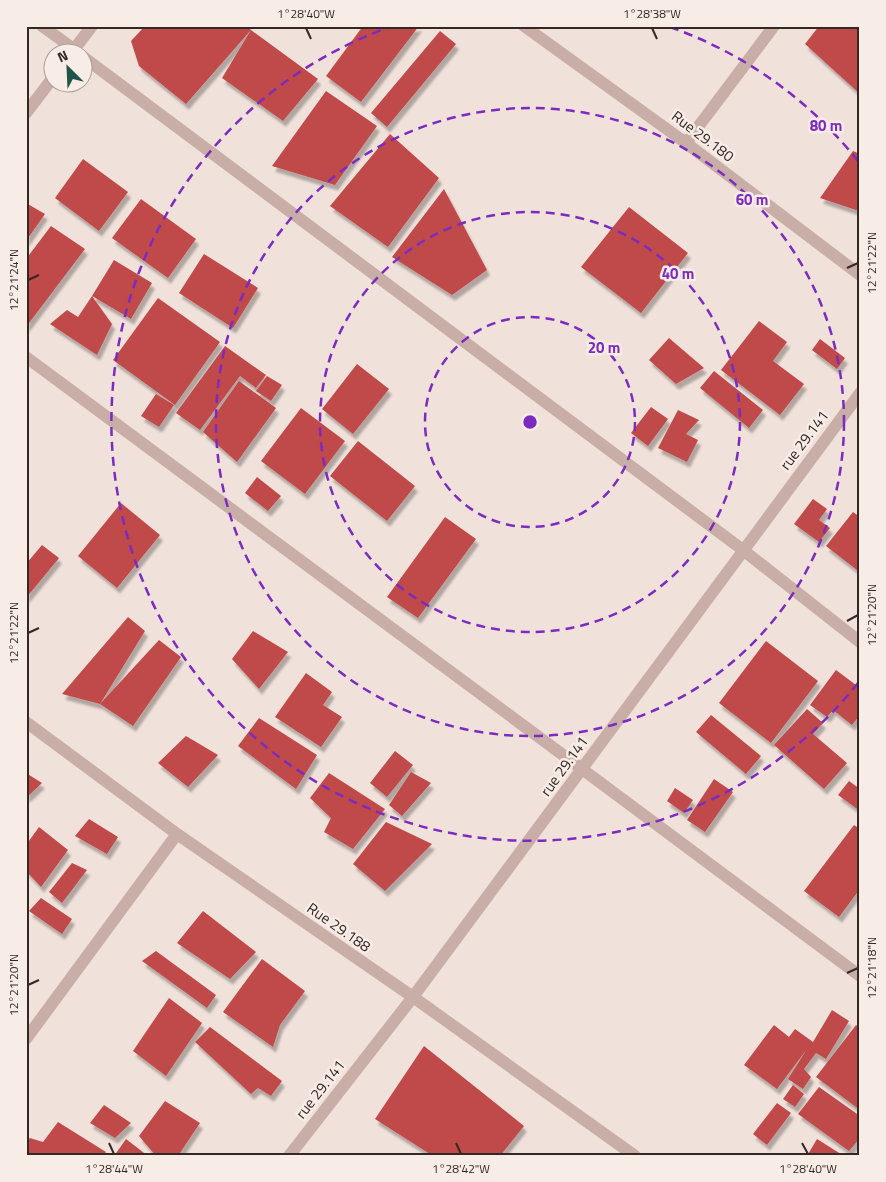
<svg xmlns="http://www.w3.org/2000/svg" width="886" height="1182" font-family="'Titillium Web',sans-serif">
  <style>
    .building { fill: #c04a48; filter: url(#shadow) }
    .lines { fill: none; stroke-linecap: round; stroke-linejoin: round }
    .street { stroke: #c8aea7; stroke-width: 12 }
    .ticks { fill: none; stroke: #342827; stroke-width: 2 }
    .ring { fill: none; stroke: #7b2cbf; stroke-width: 2.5; stroke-dasharray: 9 6 }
    .labels { text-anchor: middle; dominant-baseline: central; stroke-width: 5; stroke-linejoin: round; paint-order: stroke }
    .street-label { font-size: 15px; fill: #342827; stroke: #f8ece6 }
    .centre { fill: #7b2cbf; stroke: #f8ece6; stroke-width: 2.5 }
    .ring-label { font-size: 15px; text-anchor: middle; font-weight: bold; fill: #7b2cbf; stroke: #f8ece6; stroke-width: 5; stroke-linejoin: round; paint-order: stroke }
    .neatline { fill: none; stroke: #342827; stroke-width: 2 }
    .ticks-label { font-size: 12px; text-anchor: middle; fill: #342827 }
  </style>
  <defs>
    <filter id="shadow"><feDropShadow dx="3" dy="5.5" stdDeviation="1" flood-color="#0004"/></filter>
  </defs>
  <rect width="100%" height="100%" fill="#f0e1da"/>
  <path class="building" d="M 145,26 L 247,26 L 251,30 L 186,104 L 139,66 L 131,41 Z
    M 363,26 L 419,26 L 361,102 L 326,76 Z
    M 819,26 L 860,26 L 860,94 L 805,44 Z
    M 251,30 L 318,79 L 283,121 L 222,78 Z
    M 440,31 L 456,44 L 387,127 L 371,113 Z
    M 326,91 L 377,126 L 335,185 L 272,166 Z
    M 390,134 L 439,178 L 388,247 L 330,206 Z
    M 853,151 L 860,154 L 860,207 L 856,210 L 820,198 Z
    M 83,159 L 128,192 L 99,231 L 55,198 Z
    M 444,189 L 487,270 L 452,295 L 392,257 Z
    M 141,199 L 196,239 L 168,278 L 112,238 Z
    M 26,203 L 45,214 L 26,241 Z
    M 629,207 L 688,253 L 641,313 L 581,267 Z
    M 51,226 L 85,249 L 26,327 L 26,259 Z
    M 204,254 L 258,288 L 233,328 L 179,293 Z
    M 114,260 L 152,283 L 131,319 L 92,296 L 112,324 L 97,355 L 50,324 L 67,310 L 78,317 L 92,296 Z
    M 158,298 L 220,342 L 175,405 L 113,360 Z
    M 759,321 L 787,342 L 773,361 L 804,384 L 780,415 L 721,370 Z
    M 669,338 L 704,368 L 676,384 L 649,360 Z
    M 820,339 L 845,358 L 837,369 L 812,350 Z
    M 225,346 L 266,375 L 256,388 L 240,376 L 200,430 L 176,413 Z
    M 357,364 L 389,389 L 353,434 L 322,409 Z
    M 714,371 L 763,410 L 749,428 L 700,388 Z
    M 267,376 L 282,385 L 271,401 L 256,391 Z
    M 239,381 L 276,408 L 237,462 L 203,432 Z
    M 156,394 L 174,405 L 159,427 L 141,416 Z
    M 651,407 L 668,419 L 648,446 L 631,433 Z
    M 301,408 L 345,441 L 305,494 L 261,461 Z
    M 678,410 L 699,420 L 686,434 L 698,440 L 687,462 L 658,448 Z
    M 358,441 L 415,486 L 387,521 L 330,476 Z
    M 257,477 L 281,496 L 268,511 L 245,493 Z
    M 813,499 L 827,509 L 819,520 L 830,528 L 819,542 L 794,524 Z
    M 121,503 L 160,535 L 117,588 L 78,556 Z
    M 853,512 L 860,517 L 860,567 L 857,570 L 826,546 Z
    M 445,517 L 476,539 L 418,618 L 387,597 Z
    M 42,545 L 59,558 L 26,598 L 26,564 Z
    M 128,617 L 145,631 L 100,704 L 159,640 L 181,657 L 133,726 L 100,704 L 62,694 Z
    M 253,631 L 288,652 L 259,689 L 232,659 Z
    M 766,641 L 818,681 L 771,743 L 719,703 Z
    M 836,670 L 860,688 L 860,715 L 852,725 L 833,710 L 827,717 L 810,705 Z
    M 306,673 L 332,692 L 323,705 L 342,717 L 321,747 L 275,717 Z
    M 807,709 L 823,723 L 813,734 L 847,763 L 824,789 L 774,745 Z
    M 711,715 L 761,756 L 746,774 L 696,732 Z
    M 259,718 L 317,755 L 296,789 L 238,746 Z
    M 186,736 L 218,755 L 188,787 L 158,763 Z
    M 395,751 L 413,765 L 387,797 L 370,783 Z
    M 411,772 L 431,783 L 402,816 L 389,805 Z
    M 26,773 L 42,783 L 27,797 L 26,796 Z
    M 329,773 L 385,809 L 353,849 L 324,832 L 331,818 L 310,798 Z
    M 714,779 L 733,792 L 705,832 L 687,820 Z
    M 849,781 L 860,789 L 860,811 L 838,795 Z
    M 675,788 L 693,800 L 684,813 L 667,801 Z
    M 89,819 L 118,837 L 107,854 L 75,836 Z
    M 386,822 L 432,844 L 385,891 L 353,864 Z
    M 854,825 L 860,829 L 860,889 L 839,917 L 804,891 Z
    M 39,827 L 68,850 L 41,887 L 26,871 L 26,845 Z
    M 72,863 L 87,870 L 62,903 L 49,892 Z
    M 41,898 L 72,919 L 62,934 L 29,911 Z
    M 203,911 L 256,952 L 230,979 L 177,943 Z
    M 156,951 L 216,995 L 207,1008 L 142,961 Z
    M 262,959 L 305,991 L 280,1025 L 273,1047 L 223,1012 Z
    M 169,998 L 202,1023 L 166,1076 L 133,1051 Z
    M 832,1010 L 849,1021 L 826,1059 L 816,1053 L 804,1069 L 811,1077 L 803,1089 L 788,1079 L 807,1049 L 777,1089 L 744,1065 L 774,1025 L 789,1037 L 795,1029 L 813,1042 Z
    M 856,1025 L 860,1028 L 860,1110 L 816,1077 Z
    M 210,1027 L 282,1081 L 271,1096 L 258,1088 L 251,1094 L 195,1042 Z
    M 424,1046 L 524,1126 L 500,1156 L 433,1156 L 375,1119 Z
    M 793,1085 L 804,1094 L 795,1107 L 783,1099 Z
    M 819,1087 L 860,1116 L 860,1138 L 849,1151 L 798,1114 Z
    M 165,1101 L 200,1123 L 178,1156 L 156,1156 L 139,1136 Z
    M 777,1103 L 791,1113 L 767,1145 L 753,1134 Z
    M 104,1105 L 131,1123 L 115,1138 L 90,1123 Z
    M 58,1122 L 106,1152 L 103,1156 L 26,1156 L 26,1142 L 30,1138 L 43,1142 Z
    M 126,1139 L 148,1156 L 114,1156 Z
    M 817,1139 L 844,1156 L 807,1156 Z"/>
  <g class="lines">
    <path class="street" d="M 42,26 L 78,52
      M 524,26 L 686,143 L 860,275
      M 72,52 L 92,26
      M 82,56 L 743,550 L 860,642
      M 26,113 L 52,79
      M 686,143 L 774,26
      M 26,357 L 582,769 L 860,976
      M 26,722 L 177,834 L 413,997 L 635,1156
      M 26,1039 L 177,834
      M 289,1156 L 413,997 L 860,393"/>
  </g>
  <path class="ticks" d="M 306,28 L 311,39M 652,28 L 657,39M 847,268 L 858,263M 28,280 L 39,275M 847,621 L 858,615M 28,633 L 39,628M 847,973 L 858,968M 28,985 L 39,980M 109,1143 L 114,1154M 456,1143 L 461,1154M 802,1143 L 808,1154"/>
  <g class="ring">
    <circle cx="530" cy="422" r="105"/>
    <circle cx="530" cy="422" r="210"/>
    <circle cx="530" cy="422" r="314"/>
    <path d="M858 683A419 419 0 1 1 390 27M670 27A419 419 0 0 1 858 161"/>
  </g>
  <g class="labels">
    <g class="street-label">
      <text transform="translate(703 136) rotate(37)">Rue 29.180</text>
      <text transform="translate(804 440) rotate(-53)">rue 29.141</text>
      <text transform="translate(564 766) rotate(-54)">rue 29.141</text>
      <text transform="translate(339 927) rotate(35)">Rue 29.188</text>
      <text transform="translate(320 1089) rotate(-52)">rue 29.141</text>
    </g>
  </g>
  <circle cx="530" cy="422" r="8" class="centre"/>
  <g class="ring-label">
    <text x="826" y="131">80 m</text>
    <text x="752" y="205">60 m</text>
    <text x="678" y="279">40 m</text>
    <text x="604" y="353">20 m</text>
  </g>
  <rect width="886" height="1182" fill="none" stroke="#f8ece6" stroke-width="55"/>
  <g transform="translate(68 68) rotate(336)"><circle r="24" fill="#f8ece6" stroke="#aa9e9a"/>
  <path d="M0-4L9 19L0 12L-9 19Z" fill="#1f544b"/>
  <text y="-8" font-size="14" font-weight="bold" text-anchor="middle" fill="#342827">N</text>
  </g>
  <rect x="28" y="28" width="830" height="1126" class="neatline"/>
  <g class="ticks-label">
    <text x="306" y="18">1°28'40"W</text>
    <text x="652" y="18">1°28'38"W</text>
    <text transform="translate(872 263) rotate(-90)" y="4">12°21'22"N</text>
    <text transform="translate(14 280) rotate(-90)" y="4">12°21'24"N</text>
    <text transform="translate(872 615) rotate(-90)" y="4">12°21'20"N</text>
    <text transform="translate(14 633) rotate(-90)" y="4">12°21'22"N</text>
    <text transform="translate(872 968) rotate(-90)" y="4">12°21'18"N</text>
    <text transform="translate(14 985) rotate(-90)" y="4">12°21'20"N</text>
    <text x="114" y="1173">1°28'44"W</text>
    <text x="461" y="1173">1°28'42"W</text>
    <text x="808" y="1173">1°28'40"W</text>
  </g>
</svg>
